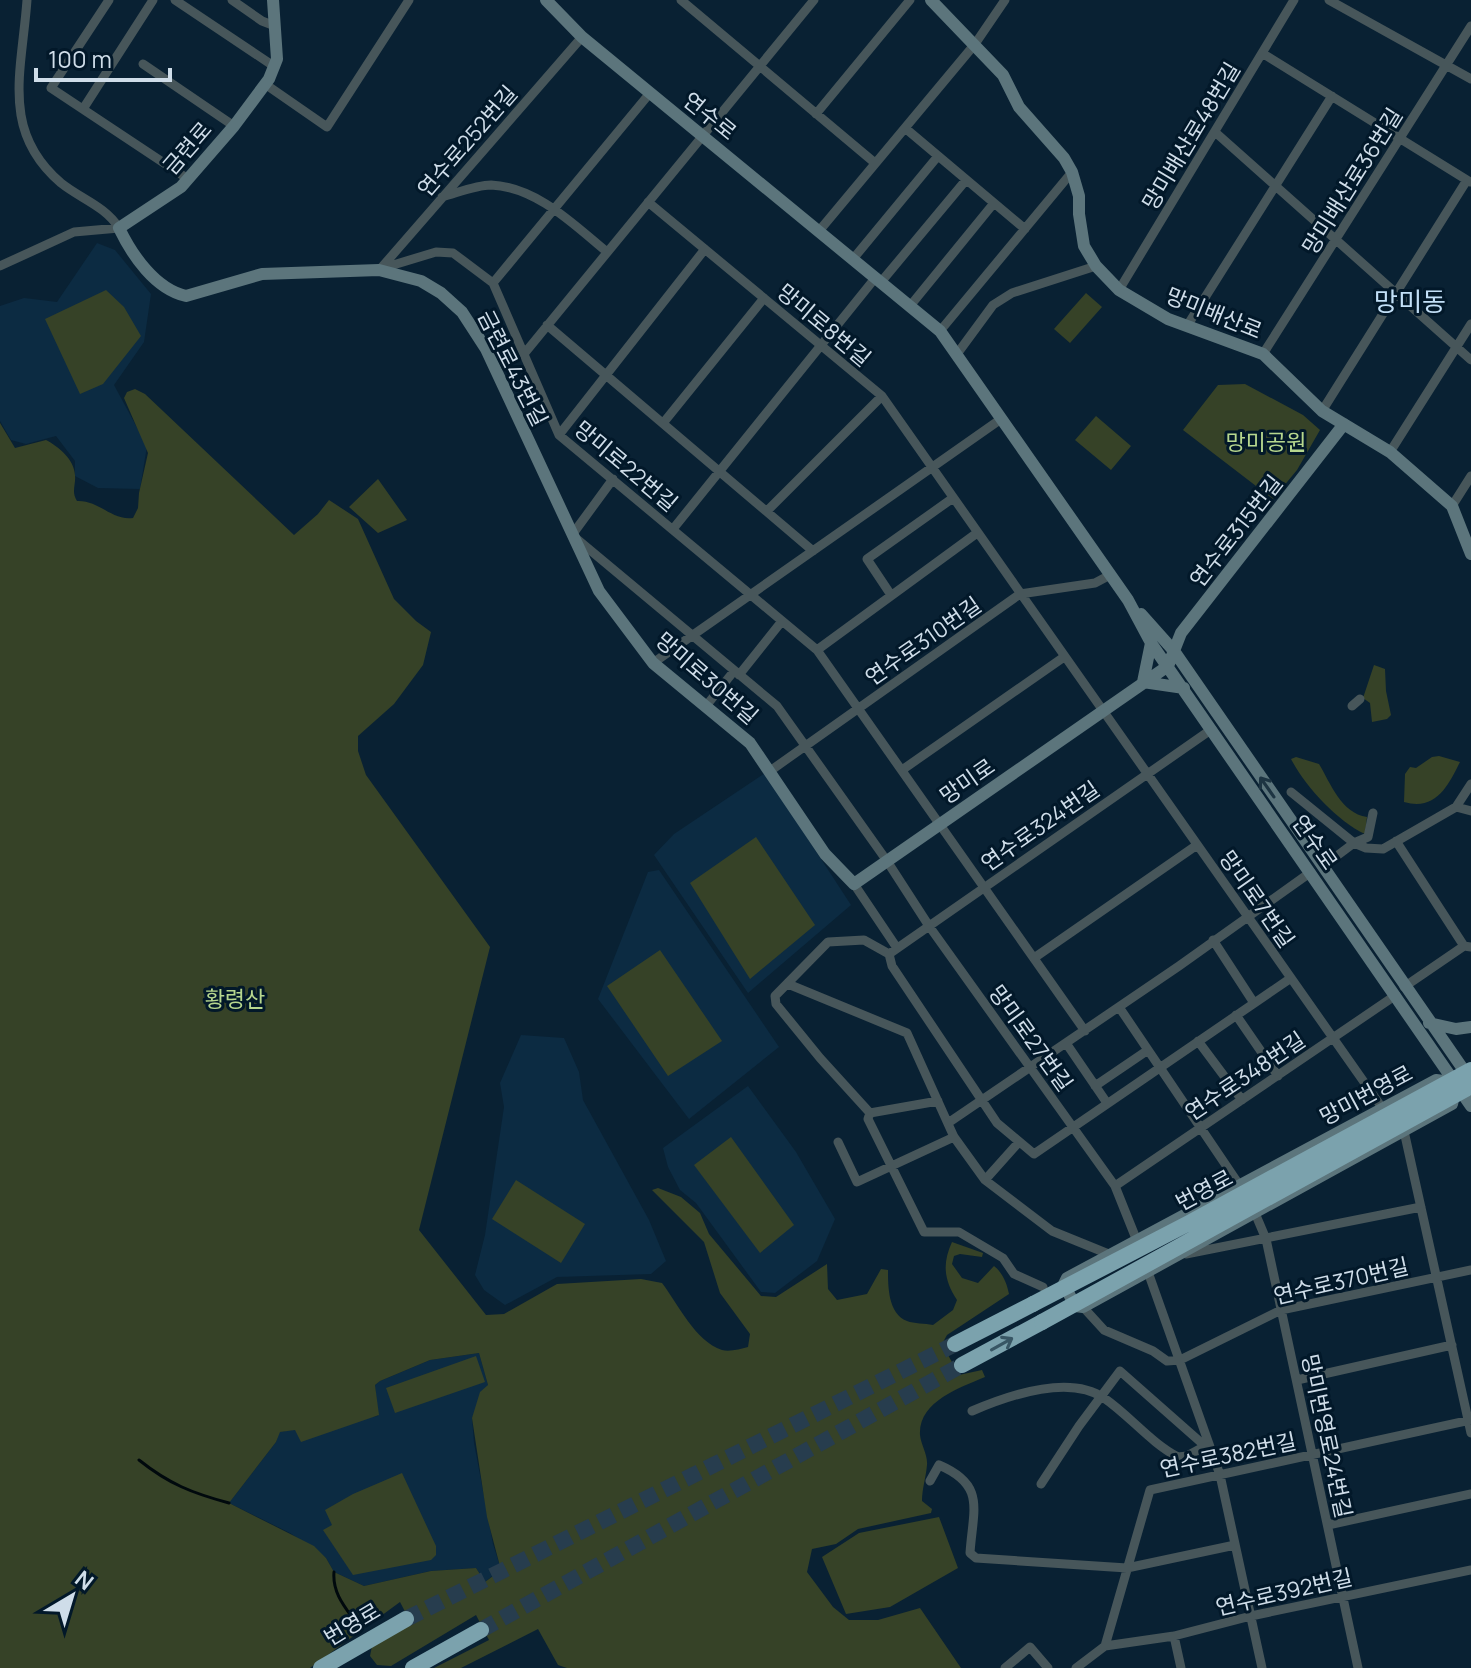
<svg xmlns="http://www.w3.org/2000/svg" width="1471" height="1668" font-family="Manrope,'Noto Sans KR',sans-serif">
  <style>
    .built { fill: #0c2b42 }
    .green { fill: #364227; fill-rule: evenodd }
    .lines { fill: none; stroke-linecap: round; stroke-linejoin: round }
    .stream { stroke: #00090d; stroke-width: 3 }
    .highway-tunnel { stroke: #273d4e; stroke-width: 16; stroke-dasharray: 16 8; stroke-linecap: butt }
    .street { stroke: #47565a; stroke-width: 9 }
    .secondary { stroke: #5c757c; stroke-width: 12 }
    .highway { stroke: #7ba2ad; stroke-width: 16 }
    .highway-bridge { stroke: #7ba2ad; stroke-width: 16 }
    .oneway { stroke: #1d3442 }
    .oneway2 { stroke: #385664 }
    .labels { text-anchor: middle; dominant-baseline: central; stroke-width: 6; stroke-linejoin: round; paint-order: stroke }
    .street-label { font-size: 22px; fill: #cfdde9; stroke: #021829 }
    .park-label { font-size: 22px; fill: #b7d78e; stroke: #021829 }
    .quarter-label { font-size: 26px; fill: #c2dff7; stroke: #021829 }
  </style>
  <rect width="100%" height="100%" fill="#092133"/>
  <path class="built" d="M 97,243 L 115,250 L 151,294 L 144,342 L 114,385 L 147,446 L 140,489 L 98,488 L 75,476 L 75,461 L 56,436 L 26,444 L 11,440 L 0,421 L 0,306 L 24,298 L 57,302 Z
    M 765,773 L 851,905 L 748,993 L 654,855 L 674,834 Z
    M 659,870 L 779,1047 L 689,1119 L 598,999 L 648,872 Z
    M 521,1035 L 564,1038 L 579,1072 L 583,1100 L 649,1220 L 666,1261 L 651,1274 L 557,1277 L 505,1305 L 484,1290 L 475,1275 L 485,1235 L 504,1107 L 500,1083 Z
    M 748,1086 L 796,1152 L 835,1219 L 817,1261 L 775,1293 L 761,1292 L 696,1203 L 680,1190 L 668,1167 L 663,1148 Z
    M 479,1353 L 488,1385 L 472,1418 L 474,1443 L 493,1544 L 501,1569 L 485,1582 L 476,1568 L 431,1571 L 364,1586 L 334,1572 L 326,1558 L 290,1533 L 229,1503 L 276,1442 L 279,1432 L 378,1416 L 375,1385 L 380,1381 L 430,1360 Z"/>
  <path class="green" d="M 106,290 L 124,307 L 141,336 L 103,384 L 80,394 L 45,319 Z
    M 1086,293 L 1102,307 L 1070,343 L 1054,329 Z
    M 1245,384 L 1303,415 L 1320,430 L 1297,470 L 1273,499 L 1183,430 L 1218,385 Z
    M 135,389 L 145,394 L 294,535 L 318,514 L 329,500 L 358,519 L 394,599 L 416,621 L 431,632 L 423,665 L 394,704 L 358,736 L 358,751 L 366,775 L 490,947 L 419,1230 L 486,1315 L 504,1314 L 557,1284 L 641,1279 L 662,1283 C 678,1304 695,1341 722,1350 C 730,1352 740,1349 748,1347 L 750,1334 L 720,1293 L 704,1242 L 652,1190 L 658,1188 L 681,1197 L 700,1213 L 709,1234 L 761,1296 L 776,1297 L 827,1264 L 828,1289 L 837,1300 L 867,1294 L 881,1269 L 888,1270 C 888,1286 888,1314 907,1321 C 914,1324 925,1323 933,1325 L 953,1310 L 957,1300 C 944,1280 942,1264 952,1242 L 983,1253 L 982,1257 L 960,1254 L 954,1256 L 952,1264 L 962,1278 L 978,1283 L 994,1266 C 1003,1273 1007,1284 1009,1294 L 947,1335 L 942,1344 L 959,1375 L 982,1370 L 985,1377 C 959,1388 918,1402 920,1435 C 921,1445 928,1455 927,1465 C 926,1477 922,1489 922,1501 L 932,1509 L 931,1513 L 858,1529 L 836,1544 L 812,1549 L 807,1572 L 833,1607 L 849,1620 L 878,1620 L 920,1608 L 961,1668 L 567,1668 L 558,1665 L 538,1629 L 461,1668 L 434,1668 L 489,1640 L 476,1615 L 391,1666 L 377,1665 L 370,1656 L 372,1646 L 411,1623 L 400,1602 L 310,1668 L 0,1668 L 0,423 L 15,448 L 46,440 C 59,447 74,459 75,475 C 76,486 71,491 77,501 C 99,500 112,521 133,518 L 138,508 L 139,493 L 148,453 L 124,398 L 127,392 ZM 479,1353 L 488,1385 L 480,1392 L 472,1418 L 487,1517 L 501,1570 L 485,1582 L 476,1568 L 431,1571 L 364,1586 L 334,1572 L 326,1558 L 314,1546 L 229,1503 L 276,1442 L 280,1432 L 295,1430 L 301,1442 L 379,1415 L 375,1385 L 380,1381 L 430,1360 Z
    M 1096,416 L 1131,446 L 1111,470 L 1075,440 Z
    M 378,479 L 407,520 L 378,533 L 349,507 Z
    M 1374,665 L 1385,669 L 1386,691 L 1391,715 L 1387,719 L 1372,722 L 1370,703 L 1363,698 Z
    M 1439,756 L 1460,762 C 1448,786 1436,811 1404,802 L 1405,774 L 1410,767 L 1416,768 L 1432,757 Z
    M 1296,757 L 1319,764 C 1331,784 1341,813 1367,817 L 1365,834 C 1337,821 1305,786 1291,759 Z
    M 756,837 L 815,925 L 750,979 L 690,883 Z
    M 660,950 L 722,1041 L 668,1076 L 607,986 Z
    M 731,1137 L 794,1225 L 760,1253 L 694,1165 Z
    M 516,1180 L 585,1224 L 561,1263 L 492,1219 Z
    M 476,1356 L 485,1382 L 395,1413 L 386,1388 Z
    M 402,1473 L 436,1546 L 436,1555 L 431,1560 L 353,1575 L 323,1530 L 332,1525 L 325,1510 L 353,1494 Z
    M 939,1517 L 958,1568 L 890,1607 L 846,1614 L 822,1557 L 859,1533 Z"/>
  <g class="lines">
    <path class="stream" d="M 139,1460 C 169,1484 192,1493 229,1503
      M 334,1572 C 332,1596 349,1611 361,1630"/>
    <path class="highway-tunnel" d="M 406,1619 L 955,1344
      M 481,1630 L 962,1365"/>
    <path class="street" d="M 109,0 L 51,88 L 188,179
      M 175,0 L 275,67
      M 232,0 L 262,21 L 275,26
      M 681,0 L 875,163
      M 1329,0 L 1471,79
      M 1262,53 L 1470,182
      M 143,64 L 234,126
      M 265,84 L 327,127 L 409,0
      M 83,109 L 153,0
      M 816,114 L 910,0
      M 905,128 L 1025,229
      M 1215,132 L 1471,360
      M 442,197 C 457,193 476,185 491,185 C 537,187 574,225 607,252
      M 648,202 L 882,396 L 1383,1109
      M 819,231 L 975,44 L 1005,0
      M 853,259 L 938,156
      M 0,266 L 74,232 L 119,228 C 105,206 81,199 61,183 C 0,131 22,71 27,0
      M 382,267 L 582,37
      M 380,269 L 436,252 L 453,253 L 493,283 L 559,435 L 817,650 L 1085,1031
      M 881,282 L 966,180
      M 493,283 L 650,93
      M 1119,290 L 1294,0
      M 910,306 L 994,203
      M 547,325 L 813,551
      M 1187,326 L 1332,96
      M 940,331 L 1072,172
      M 524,354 L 814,0
      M 957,354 L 993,305 L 1012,293 L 1096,266
      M 1263,354 L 1471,26
      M 1322,411 L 1467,180
      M 664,422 L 764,298
      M 559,435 L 705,249
      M 1390,452 L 1471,324
      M 613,479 L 572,535 L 777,706 L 887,861 L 929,926 L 1115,1186 L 1137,1241
      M 1452,506 L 1471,476
      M 767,511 L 882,396
      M 673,529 L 876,277
      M 891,595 L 867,559 L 953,498
      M 817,650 L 977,533
      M 653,663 L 1001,419
      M 739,675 L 782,621
      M 706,706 L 734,671
      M 1352,706 L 1360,699
      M 902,770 L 1064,657
      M 770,771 L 1020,594 L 1095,583 L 1110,575
      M 1291,792 L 1354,843 L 1368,837 L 1373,813
      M 1456,807 L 1471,811
      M 1396,841 L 1464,946 L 1471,947
      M 1322,867 L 1354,843 L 1366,848 L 1383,849 L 1456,807 L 1471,784
      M 854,884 L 897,948
      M 1213,940 L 1254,1003
      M 889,954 L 1212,729
      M 1034,958 L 1197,845
      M 788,984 L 907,1033 L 954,1137 L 985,1180 L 1052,1231 L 1111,1255
      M 1404,987 L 1464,946
      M 1119,1007 L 1240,1186
      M 1236,1015 L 1278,1076
      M 1198,1041 L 1242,1100
      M 1066,1043 L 1107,1103
      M 1095,1086 L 1148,1050
      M 938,1101 L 870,1113 L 820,1058 L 776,1004 L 775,996 L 828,942 L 864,940 L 889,954 L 892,966 L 997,1123 L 1034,1154 L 1291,978
      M 870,1113 L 868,1119 L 924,1232 L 959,1232 L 1003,1258 L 1014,1274 L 1043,1287
      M 948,1123 L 1179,966 L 1311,872
      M 1404,1131 L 1471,1433
      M 838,1142 L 857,1182 L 954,1137
      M 985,1180 L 1019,1142
      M 1115,1186 L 1396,995
      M 1255,1213 L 1266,1239 L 1358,1668
      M 1186,1254 L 1421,1207
      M 1148,1272 L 1220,1475 L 1262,1668
      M 1083,1307 L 1104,1330 L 1153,1351 L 1167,1361 L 1180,1360 L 1281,1310 L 1471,1270
      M 1297,1380 L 1452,1345
      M 972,1411 C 1007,1396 1069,1374 1104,1398 C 1130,1416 1151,1443 1178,1457 L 1187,1456 L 1209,1444
      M 930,1481 L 939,1465 C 986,1485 973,1509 970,1553 L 976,1558 L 1127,1568 L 1235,1545
      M 1041,1484 L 1079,1426 L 1120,1371 L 1205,1446
      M 1328,1525 L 1471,1494
      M 1174,1636 L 1181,1668
      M 1105,1646 L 1150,1490 L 1471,1420
      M 1005,1668 L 1030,1647 L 1048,1668
      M 1076,1668 L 1105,1646 L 1174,1636 L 1251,1616 L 1471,1570"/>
    <path class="secondary" d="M 273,0 L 277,59 L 269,79 L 234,126 L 181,187 L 119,228 C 132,255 155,289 186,296 L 262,274 L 379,270 L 421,281 L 441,293 L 462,312 L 486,349 L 599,591 L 653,663 L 750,743 L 825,854 L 854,884 L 1168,666 L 1181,633 L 1344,424
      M 546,0 L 582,37 L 940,331 L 1128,600 L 1151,643 L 1471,1106
      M 931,0 L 1003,75 L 1019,107 L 1064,158 L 1072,172 L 1079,196 L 1079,214 L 1084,246 L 1096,266 L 1119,290 L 1168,319 L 1263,354 L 1322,411 L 1390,452 L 1452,506 L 1471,554
      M 1141,614 L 1174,651 L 1470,1079
      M 1151,643 L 1143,682 L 1184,688
      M 1429,1023 L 1456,1029 L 1471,1027
      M 1436,1080 L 1457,1083 L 1452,1104 L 1083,1307 L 1075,1306 L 1064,1284 L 1067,1278 Z"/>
    <path class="highway" d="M 955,1344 L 1033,1304
      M 962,1365 L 1042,1322
      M 321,1668 L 406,1619
      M 413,1668 L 481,1630"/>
    <path class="highway-bridge" d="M 1033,1304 L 1189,1223 L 1471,1070
      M 1042,1322 L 1471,1086"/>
  </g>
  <defs><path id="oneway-shaft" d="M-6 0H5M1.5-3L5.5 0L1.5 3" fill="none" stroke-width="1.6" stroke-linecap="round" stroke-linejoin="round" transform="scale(2)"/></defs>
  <use class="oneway" href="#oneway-shaft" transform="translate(1267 787) rotate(-125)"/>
  <use class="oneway2" href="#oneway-shaft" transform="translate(1002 1344) rotate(-29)"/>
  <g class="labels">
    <g class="street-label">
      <text transform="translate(710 116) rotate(39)">연수로</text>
      <text transform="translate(1191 136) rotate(-59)">망미배산로48번길</text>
      <text transform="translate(467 141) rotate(-49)">연수로252번길</text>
      <text transform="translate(187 148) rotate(-49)">금련로</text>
      <text transform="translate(1352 181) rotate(-58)">망미배산로36번길</text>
      <text transform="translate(1214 313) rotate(22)">망미배산로</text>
      <text transform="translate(824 325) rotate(40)">망미로8번길</text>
      <text transform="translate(513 368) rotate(63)">금련로43번길</text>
      <text transform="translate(626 466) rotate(40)">망미로22번길</text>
      <text transform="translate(1236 531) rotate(-52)">연수로315번길</text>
      <text transform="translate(923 641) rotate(-35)">연수로310번길</text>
      <text transform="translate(707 678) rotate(41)">망미로30번길</text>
      <text transform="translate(967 781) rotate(-35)">망미로</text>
      <text transform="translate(1040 826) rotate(-35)">연수로324번길</text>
      <text transform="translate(1315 842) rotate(55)">연수로</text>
      <text transform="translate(1257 899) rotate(55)">망미로7번길</text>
      <text transform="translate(1031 1038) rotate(54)">망미로27번길</text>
      <text transform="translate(1245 1076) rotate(-34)">연수로348번길</text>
      <text transform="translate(1366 1095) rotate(-28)">망미번영로</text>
      <text transform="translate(1204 1190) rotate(-28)">번영로</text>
      <text transform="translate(1341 1281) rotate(-13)">연수로370번길</text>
      <text transform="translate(1327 1436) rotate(78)">망미번영로24번길</text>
      <text transform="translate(1228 1455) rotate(-12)">연수로382번길</text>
      <text transform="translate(1284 1592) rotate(-13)">연수로392번길</text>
      <text transform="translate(352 1624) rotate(-31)">번영로</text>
    </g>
    <g class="park-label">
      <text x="1266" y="442">망미공원</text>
      <text x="235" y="999">황령산</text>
    </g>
    <g class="quarter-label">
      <text x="1410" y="301">망미동</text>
    </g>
  </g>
  <g transform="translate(72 1596) rotate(38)" stroke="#021829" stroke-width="6" paint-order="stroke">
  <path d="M0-6L14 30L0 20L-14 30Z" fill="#cfdde9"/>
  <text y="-12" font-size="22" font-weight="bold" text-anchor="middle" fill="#cfdde9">N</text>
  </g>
  <path d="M36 68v12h134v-12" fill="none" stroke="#cfdde9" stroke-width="4"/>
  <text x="48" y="68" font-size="24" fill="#cfdde9" stroke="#021829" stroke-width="6" paint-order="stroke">100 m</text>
</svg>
